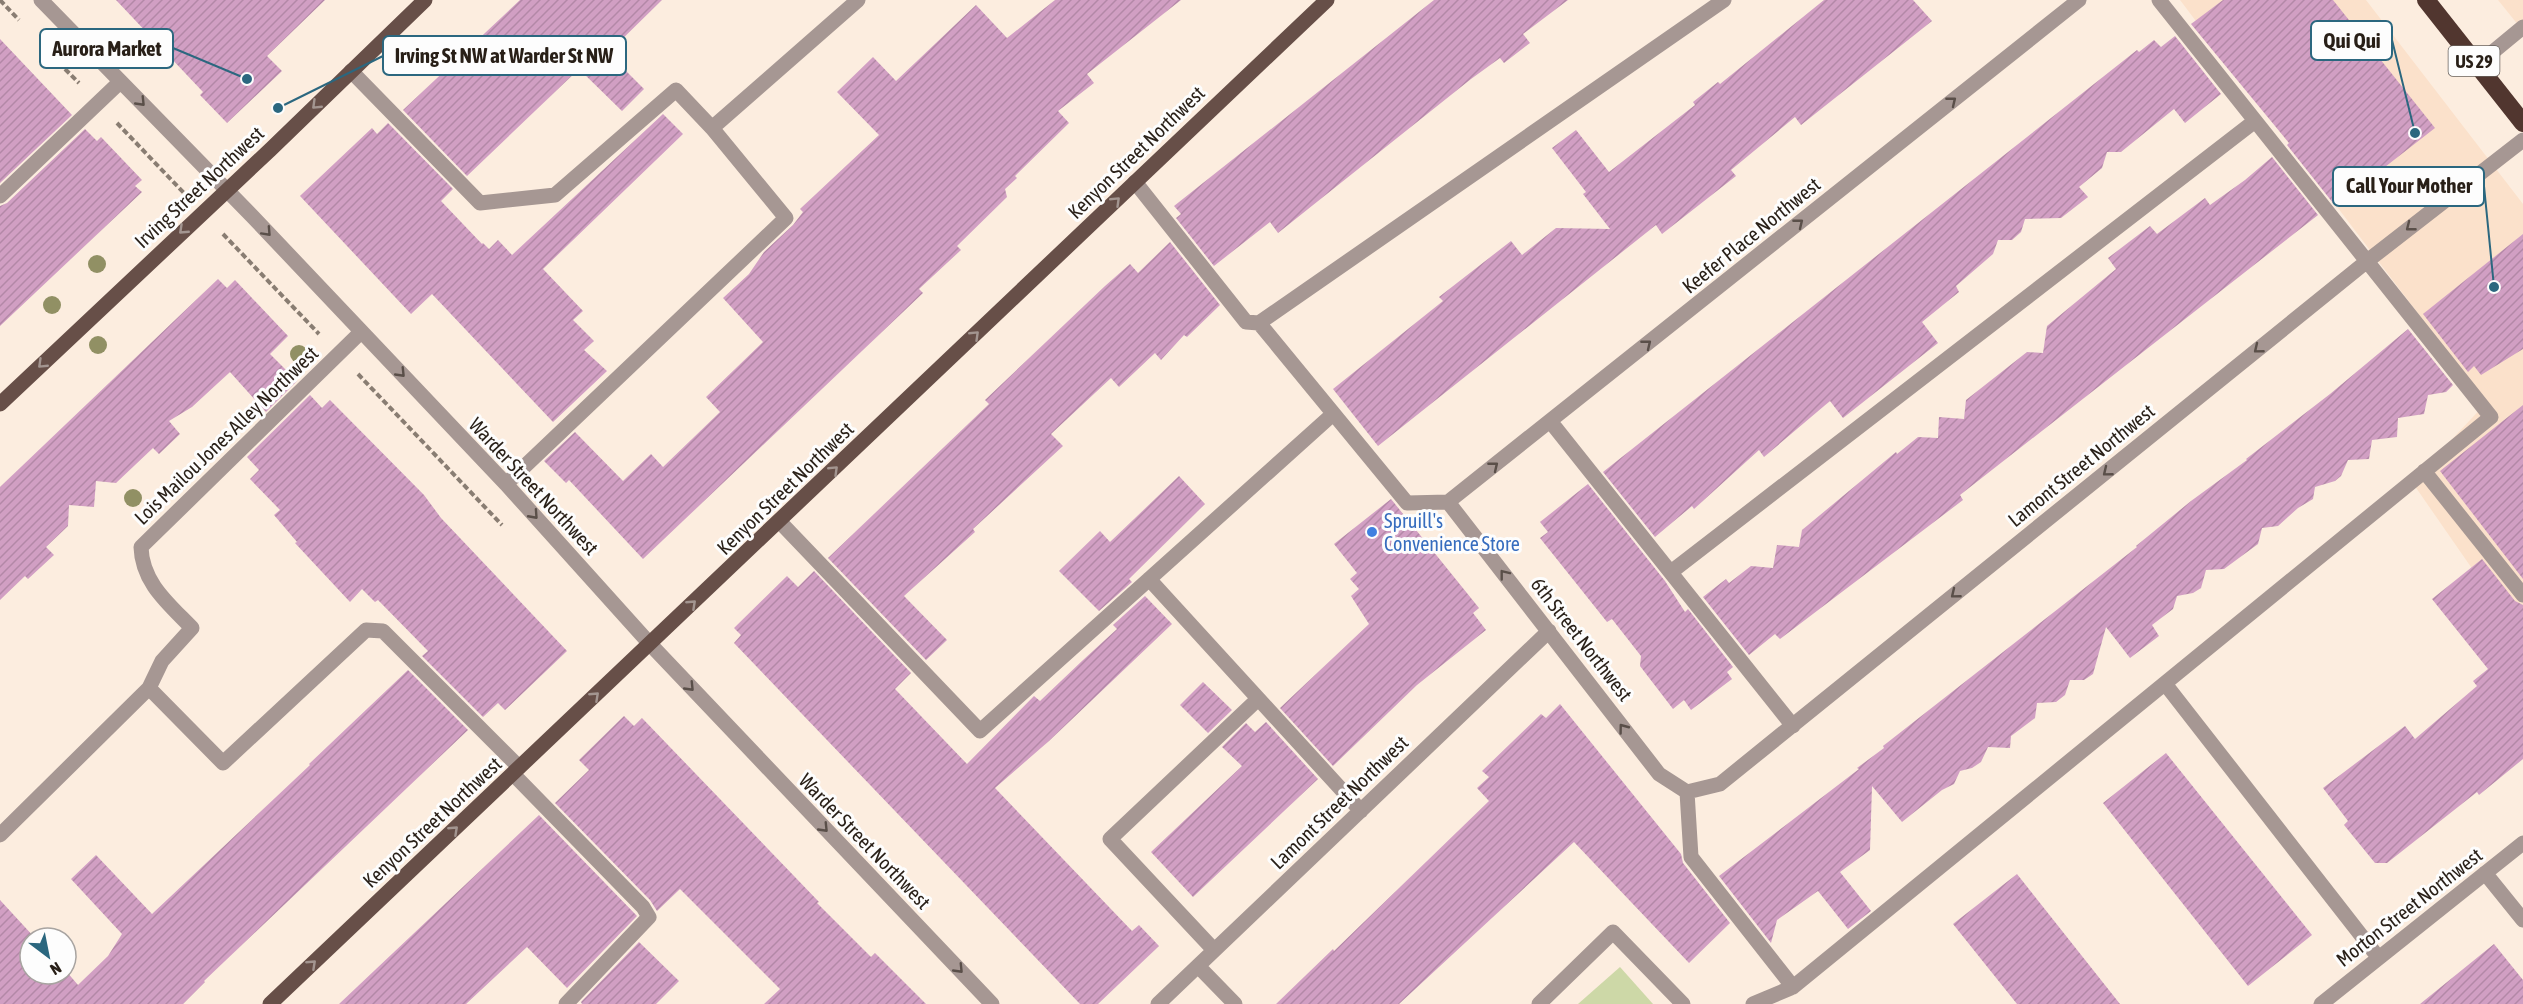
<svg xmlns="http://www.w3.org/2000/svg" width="2523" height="1004" font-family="'Asap Condensed',sans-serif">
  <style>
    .built { fill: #fbe1cb }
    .green { fill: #cdd8a7 }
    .building { fill: url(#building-hatch) }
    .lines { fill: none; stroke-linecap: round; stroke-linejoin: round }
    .path { stroke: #897d72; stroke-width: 4; stroke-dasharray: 6 3; stroke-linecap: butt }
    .minor { stroke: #a69793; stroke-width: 15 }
    .major { stroke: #674f48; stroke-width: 15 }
    .highway { stroke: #51362f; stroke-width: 18 }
    .tree { fill: #919064 }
    .oneway { stroke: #5a4f49 }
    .oneway2 { stroke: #a39590 }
    .shop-dot { fill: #3f7fe0; stroke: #fdfdfd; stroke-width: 2 }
    .labels { text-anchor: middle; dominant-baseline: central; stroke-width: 6; stroke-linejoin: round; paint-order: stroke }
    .shield { fill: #fdfdfd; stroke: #68625c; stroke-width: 1.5 }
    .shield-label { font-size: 18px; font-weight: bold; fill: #281f17 }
    .street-label { font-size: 20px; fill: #281f17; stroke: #fdfdfd }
    .shop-label { font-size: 20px; fill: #366cbe; stroke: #fdfdfd; text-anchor: start }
    .leader { fill: none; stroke: #2b677f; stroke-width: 2 }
    .callout-dot { fill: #2b677f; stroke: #fdfdfd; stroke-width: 2 }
    .callout { fill: #fdfdfd; stroke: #2b677f; stroke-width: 2 }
    .callout-label { font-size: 21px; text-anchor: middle; font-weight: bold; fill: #281f17 }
  </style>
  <defs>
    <pattern id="building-hatch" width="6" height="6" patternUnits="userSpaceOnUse" patternTransform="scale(1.5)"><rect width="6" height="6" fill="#d19fc3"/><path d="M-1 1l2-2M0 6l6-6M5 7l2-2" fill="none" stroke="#b388a7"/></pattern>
  </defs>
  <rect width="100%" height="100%" fill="#fceddf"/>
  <path class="built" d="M 2180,0 L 2366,0 L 2523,204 L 2523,642 L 2412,482 L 2486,403 Z
    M 2498,0 L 2523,0 L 2523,31 Z"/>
  <path class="green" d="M 1620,967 L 1653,1004 L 1578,1004 Z"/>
  <path class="building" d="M 116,0 L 325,0 L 267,56 L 282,71 L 227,123 L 200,95 L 203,92 Z
    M 520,0 L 662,0 L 608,53 L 644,89 L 622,111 L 579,69 L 467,176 L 403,110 Z
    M 1055,0 L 1181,0 L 1087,74 L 1094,83 L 1058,111 L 1069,123 L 1015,176 L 1017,178 L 1005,189 L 1007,197 L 957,246 L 961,250 L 919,289 L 923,293 L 643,559 L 569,480 L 566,483 L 544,461 L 575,432 L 623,481 L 651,454 L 663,467 L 720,412 L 706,397 L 763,342 L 723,298 L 749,274 L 764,252 L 793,225 L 803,212 L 800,209 L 879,135 L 837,92 L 873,57 L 896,81 L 976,5 L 1007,38 Z
    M 1434,0 L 1568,0 L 1523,34 L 1530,43 L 1504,63 L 1500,58 L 1471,79 L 1278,233 L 1270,222 L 1214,266 L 1176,218 L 1181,214 L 1174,206 Z
    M 1824,0 L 1913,0 L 1932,21 L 1801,125 L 1795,117 L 1731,170 L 1736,176 L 1662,234 L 1656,225 L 1378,446 L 1333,389 L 1443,301 L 1439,297 L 1511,241 L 1522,255 L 1556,228 L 1610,229 L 1583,194 L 1586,192 L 1552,148 L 1576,130 L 1609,172 L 1695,105 L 1693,102 L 1718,82 L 1720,84 Z
    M 2223,0 L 2333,0 L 2435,128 L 2358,188 L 2356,185 L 2333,203 L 2287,145 L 2289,143 L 2191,24 Z
    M 2175,36 L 2221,94 L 2185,123 L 2174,109 L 2121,152 L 2107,152 L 2102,168 L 2079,187 L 2088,197 L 2061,218 L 2025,219 L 2021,232 L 2012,240 L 1998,240 L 1993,254 L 1956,286 L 1959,292 L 1922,322 L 1938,343 L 1843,418 L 1830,401 L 1764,457 L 1759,450 L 1694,509 L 1692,506 L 1655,537 L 1603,472 L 2137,50 L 2139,52 L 2154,40 L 2161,47 Z
    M 0,39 L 72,115 L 0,183 Z
    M 663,114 L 683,134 L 543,269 L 583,311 L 573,320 L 594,341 L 584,350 L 607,371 L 553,422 L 432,294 L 411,314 L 300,196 L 372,128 L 377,134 L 388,123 L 453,189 L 441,201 L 482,244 L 483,243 L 489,249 L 498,240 L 512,255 Z
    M 85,129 L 97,141 L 101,137 L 142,180 L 135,186 L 142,192 L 0,326 L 0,206 L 7,203 Z
    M 2272,157 L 2318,215 L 1960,495 L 1963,500 L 1780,639 L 1775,634 L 1749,655 L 1703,597 L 1726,579 L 1729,583 L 1751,566 L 1773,568 L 1777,545 L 1799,547 L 1802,530 L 1896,452 L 1897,454 L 1918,437 L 1938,438 L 1939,417 L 1964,419 L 1966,400 L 2027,352 L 2043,353 L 2047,326 L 2116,269 L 2108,258 L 2150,226 L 2157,234 L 2205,198 L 2210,205 L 2245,180 Z
    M 2523,234 L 2523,349 L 2481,375 L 2474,366 L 2468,372 L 2423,314 Z
    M 1170,242 L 1220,305 L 1187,337 L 1184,335 L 1161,360 L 1155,353 L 1119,387 L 1111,378 L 1051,434 L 1063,446 L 973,529 L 975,532 L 904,596 L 947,640 L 926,660 L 828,558 L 989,404 L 985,400 L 1105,286 L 1130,264 L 1138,273 Z
    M 218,279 L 227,288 L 235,280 L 288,336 L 270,354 L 297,381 L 266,412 L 230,372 L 192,407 L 169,421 L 180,434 L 159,454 L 153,448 L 116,483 L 96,481 L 94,507 L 69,505 L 68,526 L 46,547 L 54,555 L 28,579 L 25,576 L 0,600 L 0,487 Z
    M 2408,329 L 2453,385 L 2446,392 L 2428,395 L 2424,414 L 2398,418 L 2397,437 L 2372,440 L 2369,459 L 2348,460 L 2341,476 L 2335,481 L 2315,487 L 2313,499 L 2298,508 L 2278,526 L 2262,528 L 2258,544 L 2224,569 L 2206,570 L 2201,588 L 2193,593 L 2177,596 L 2173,609 L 2152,625 L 2159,636 L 2130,658 L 2106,627 L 2093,674 L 2084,680 L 2070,680 L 2065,695 L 2056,702 L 2037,703 L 2035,718 L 2011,736 L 2010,748 L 1988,747 L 1981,762 L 1972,768 L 1960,771 L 1954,784 L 1942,790 L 1902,822 L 1872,786 L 1870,850 L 1840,872 L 1871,911 L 1848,929 L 1818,891 L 1777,920 L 1771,943 L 1719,876 L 1859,769 L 1857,768 L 1884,748 L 1883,746 L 2137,547 L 2136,546 L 2191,501 L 2247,460 L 2246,459 L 2330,394 Z
    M 310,395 L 322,408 L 330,400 L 424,495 L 441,518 L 567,651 L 505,710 L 498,703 L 483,717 L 422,656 L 428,651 L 378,600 L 375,602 L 362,589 L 350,602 L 295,543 L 297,542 L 274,515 L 280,510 L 250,479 L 259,470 L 247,457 Z
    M 2523,405 L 2523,579 L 2440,471 Z
    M 1179,476 L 1205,504 L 1129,579 L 1132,582 L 1099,611 L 1059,571 L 1100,531 L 1110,542 Z
    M 1588,484 L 1665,581 L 1685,612 L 1688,609 L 1733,667 L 1727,672 L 1732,679 L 1691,710 L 1684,700 L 1673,709 L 1640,666 L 1641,656 L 1612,619 L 1607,622 L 1540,538 L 1548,532 L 1540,522 Z
    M 1391,499 L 1479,608 L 1473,613 L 1486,630 L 1417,685 L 1333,766 L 1280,708 L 1369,624 L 1351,596 L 1359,589 L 1350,579 L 1357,573 L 1334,544 Z
    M 2482,559 L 2515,601 L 2523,605 L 2523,759 L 2479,795 L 2477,792 L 2387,863 L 2375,863 L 2344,825 L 2348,821 L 2323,788 L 2405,726 L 2415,739 L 2477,686 L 2473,681 L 2488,669 L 2432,599 Z
    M 814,571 L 911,673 L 895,689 L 967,764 L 1034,696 L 1040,701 L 1082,661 L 1117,629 L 1113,625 L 1145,596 L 1172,624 L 1049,741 L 995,788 L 1132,931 L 1139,925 L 1159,946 L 1098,1004 L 1080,1004 L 734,643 L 741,635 L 734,628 L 787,576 L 798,587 Z
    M 408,670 L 468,730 L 204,981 L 205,982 L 183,1004 L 0,1004 L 0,900 L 35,938 L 30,938 L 30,974 L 66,974 L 66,971 L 78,985 L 108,956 L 122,934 L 71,879 L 96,855 L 152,914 L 310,765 L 309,764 Z
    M 1203,682 L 1232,710 L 1208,733 L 1180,705 Z
    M 1560,704 L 1681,854 L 1683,863 L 1730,923 L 1689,963 L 1574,842 L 1399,1004 L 1276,1004 L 1333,949 L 1334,951 L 1489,801 L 1477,788 L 1489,777 L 1482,771 L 1541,714 L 1546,718 Z
    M 624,716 L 634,726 L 642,718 L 794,876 L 819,902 L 817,903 L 871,957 L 875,953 L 926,1004 L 764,1004 L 780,989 L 680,889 L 657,911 L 650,900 L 555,803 L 589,770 L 579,760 Z
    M 1266,722 L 1318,779 L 1193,897 L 1151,852 L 1242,766 L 1222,747 L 1246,723 L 1255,732 Z
    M 2166,753 L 2312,935 L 2248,986 L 2103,803 Z
    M 539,815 L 637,916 L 567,988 L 527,947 L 466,1004 L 339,1004 Z
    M 2017,874 L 2120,1004 L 2017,1004 L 1953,924 Z
    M 639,942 L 679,981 L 656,1004 L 582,1004 L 581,1002 Z
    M 2494,944 L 2523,980 L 2523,1004 L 2420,1004 Z"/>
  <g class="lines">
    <path class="path" d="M 0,0 L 19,20
      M 65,69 L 79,83
      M 117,123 L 184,193
      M 223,234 L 319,334
      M 358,374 L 502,525"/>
    <path class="minor" d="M 41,0 L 253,217 L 506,484 L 650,644 L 992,1004
      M 2477,65 L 2523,27
      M 351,71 L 480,203 L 555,195 L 676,90 L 712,128 L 786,218 L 506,484
      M 712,128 L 858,0
      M 1135,182 L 1246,322 L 1259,323 L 1407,503 L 1448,502
      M 0,196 L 120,82
      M 1259,323 L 1724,0
      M 1550,421 L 1793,726
      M 2424,471 L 2523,595
      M 1448,502 L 1659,774 L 1687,792 L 1720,784 L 2366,262 L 2523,140
      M 1448,502 L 2079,0
      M 780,522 L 980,731 L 1333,414
      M 1671,572 L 2255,121
      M 1149,579 L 1361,811
      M 2166,685 L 2378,957
      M 149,688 L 223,763 L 366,630 L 383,631 L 519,767
      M 513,774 L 643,907 L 649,917 L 566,1004
      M 1687,792 L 1691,857 L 1793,987 L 2491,417 L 2159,0
      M 0,835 L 149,688 L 162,661 L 192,628 C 169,604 142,583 141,547 L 361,332
      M 2485,873 L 2523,920
      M 1214,950 L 1110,839 L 1258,699
      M 1198,966 L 1235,1004
      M 1158,1004 L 1549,631
      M 1539,1004 L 1613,932 L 1683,1004
      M 1753,1004 L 1793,987
      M 2321,1004 L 2523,843"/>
    <path class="major" d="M 0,404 L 270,150 L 425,0
      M 270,1004 L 1327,0"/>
    <path class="highway" d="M 2426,0 L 2523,123"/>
  </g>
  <g class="tree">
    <circle cx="97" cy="264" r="9"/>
    <circle cx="52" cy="305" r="9"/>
    <circle cx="98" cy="345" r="9"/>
    <circle cx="299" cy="354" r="9"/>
    <circle cx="133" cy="498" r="9"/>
  </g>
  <defs><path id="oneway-chevron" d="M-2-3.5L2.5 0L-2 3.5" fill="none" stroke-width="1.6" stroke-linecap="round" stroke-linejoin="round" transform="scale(1.5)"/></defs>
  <g class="oneway">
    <use href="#oneway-chevron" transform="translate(1952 101) rotate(-39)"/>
    <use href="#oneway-chevron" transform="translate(141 102) rotate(46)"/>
    <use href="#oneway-chevron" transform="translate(1799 223) rotate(-39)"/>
    <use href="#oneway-chevron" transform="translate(2410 227) rotate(142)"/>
    <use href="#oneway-chevron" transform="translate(267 232) rotate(47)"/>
    <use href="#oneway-chevron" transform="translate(1647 344) rotate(-39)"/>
    <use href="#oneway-chevron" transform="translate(2258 349) rotate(141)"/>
    <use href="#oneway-chevron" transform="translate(401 373) rotate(46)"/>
    <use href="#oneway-chevron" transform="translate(1494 466) rotate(-39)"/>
    <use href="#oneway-chevron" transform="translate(2107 472) rotate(141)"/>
    <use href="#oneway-chevron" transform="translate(534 515) rotate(48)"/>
    <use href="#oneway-chevron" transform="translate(1504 574) rotate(-128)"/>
    <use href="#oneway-chevron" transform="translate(1955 594) rotate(141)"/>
    <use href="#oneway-chevron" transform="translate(690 687) rotate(46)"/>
    <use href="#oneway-chevron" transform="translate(1623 728) rotate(-127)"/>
    <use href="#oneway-chevron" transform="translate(824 828) rotate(46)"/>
    <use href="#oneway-chevron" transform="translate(959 969) rotate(46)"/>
  </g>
  <g class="oneway2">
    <use href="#oneway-chevron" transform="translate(316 105) rotate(136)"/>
    <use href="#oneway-chevron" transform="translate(1116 201) rotate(-44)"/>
    <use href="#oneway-chevron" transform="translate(183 230) rotate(137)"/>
    <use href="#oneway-chevron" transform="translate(975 335) rotate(-44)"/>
    <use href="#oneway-chevron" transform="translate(42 364) rotate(136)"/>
    <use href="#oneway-chevron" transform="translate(834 470) rotate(-44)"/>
    <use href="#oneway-chevron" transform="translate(692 604) rotate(-43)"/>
    <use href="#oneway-chevron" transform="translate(595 696) rotate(-43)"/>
    <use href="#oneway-chevron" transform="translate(454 830) rotate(-43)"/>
    <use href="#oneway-chevron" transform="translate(312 964) rotate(-43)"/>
  </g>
  <circle class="shop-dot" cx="1372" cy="532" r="6"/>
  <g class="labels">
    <rect class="shield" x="2448.5" y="46" width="51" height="30" rx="4.5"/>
    <g class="shield-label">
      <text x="2474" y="61">US 29</text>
    </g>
    <g class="street-label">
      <text transform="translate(1136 152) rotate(-44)">Kenyon Street Northwest</text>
      <text transform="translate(199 187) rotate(-43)">Irving Street Northwest</text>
      <text transform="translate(1751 235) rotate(-39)">Keefer Place Northwest</text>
      <text transform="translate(226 435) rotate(-44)">Lois Mailou Jones Alley Northwest</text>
      <text transform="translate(2081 465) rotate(-39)">Lamont Street Northwest</text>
      <text transform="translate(534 486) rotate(47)">Warder Street Northwest</text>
      <text transform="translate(785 488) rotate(-44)">Kenyon Street Northwest</text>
      <text transform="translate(1582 639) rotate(52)">6th Street Northwest</text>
      <text transform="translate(1339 802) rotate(-44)">Lamont Street Northwest</text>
      <text transform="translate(432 822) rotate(-43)">Kenyon Street Northwest</text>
      <text transform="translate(865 841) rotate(46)">Warder Street Northwest</text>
      <text transform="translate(2409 907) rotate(-38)">Morton Street Northwest</text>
    </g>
    <g class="shop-label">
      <text x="1384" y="520">Spruill's<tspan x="1384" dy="23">Convenience Store</tspan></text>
    </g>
  </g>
  <path class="leader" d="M2415 133L2392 40M247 79L173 48M278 108L383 56M2494 287L2484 186"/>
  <g class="callout-dot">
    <circle cx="2415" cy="133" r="6"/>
    <circle cx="247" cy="79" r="6"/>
    <circle cx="278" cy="108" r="6"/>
    <circle cx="2494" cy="287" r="6"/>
  </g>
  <g class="callout">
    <rect x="2311" y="21" width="81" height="39" rx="6"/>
    <rect x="40" y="29" width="133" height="39" rx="6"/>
    <rect x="383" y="36" width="243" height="39" rx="6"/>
    <rect x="2333" y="167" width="151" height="39" rx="6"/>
  </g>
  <g class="callout-label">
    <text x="2352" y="48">Qui Qui</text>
    <text x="107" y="56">Aurora Market</text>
    <text x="504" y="63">Irving St NW at Warder St NW</text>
    <text x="2409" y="193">Call Your Mother</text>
  </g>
  <g transform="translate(48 956) rotate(148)"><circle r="28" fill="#fdfdfd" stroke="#a8a4a1" stroke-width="1.5"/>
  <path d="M0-4.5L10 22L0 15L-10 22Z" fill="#2b677f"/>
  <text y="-9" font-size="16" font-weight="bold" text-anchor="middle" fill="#281f17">N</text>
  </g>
</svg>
